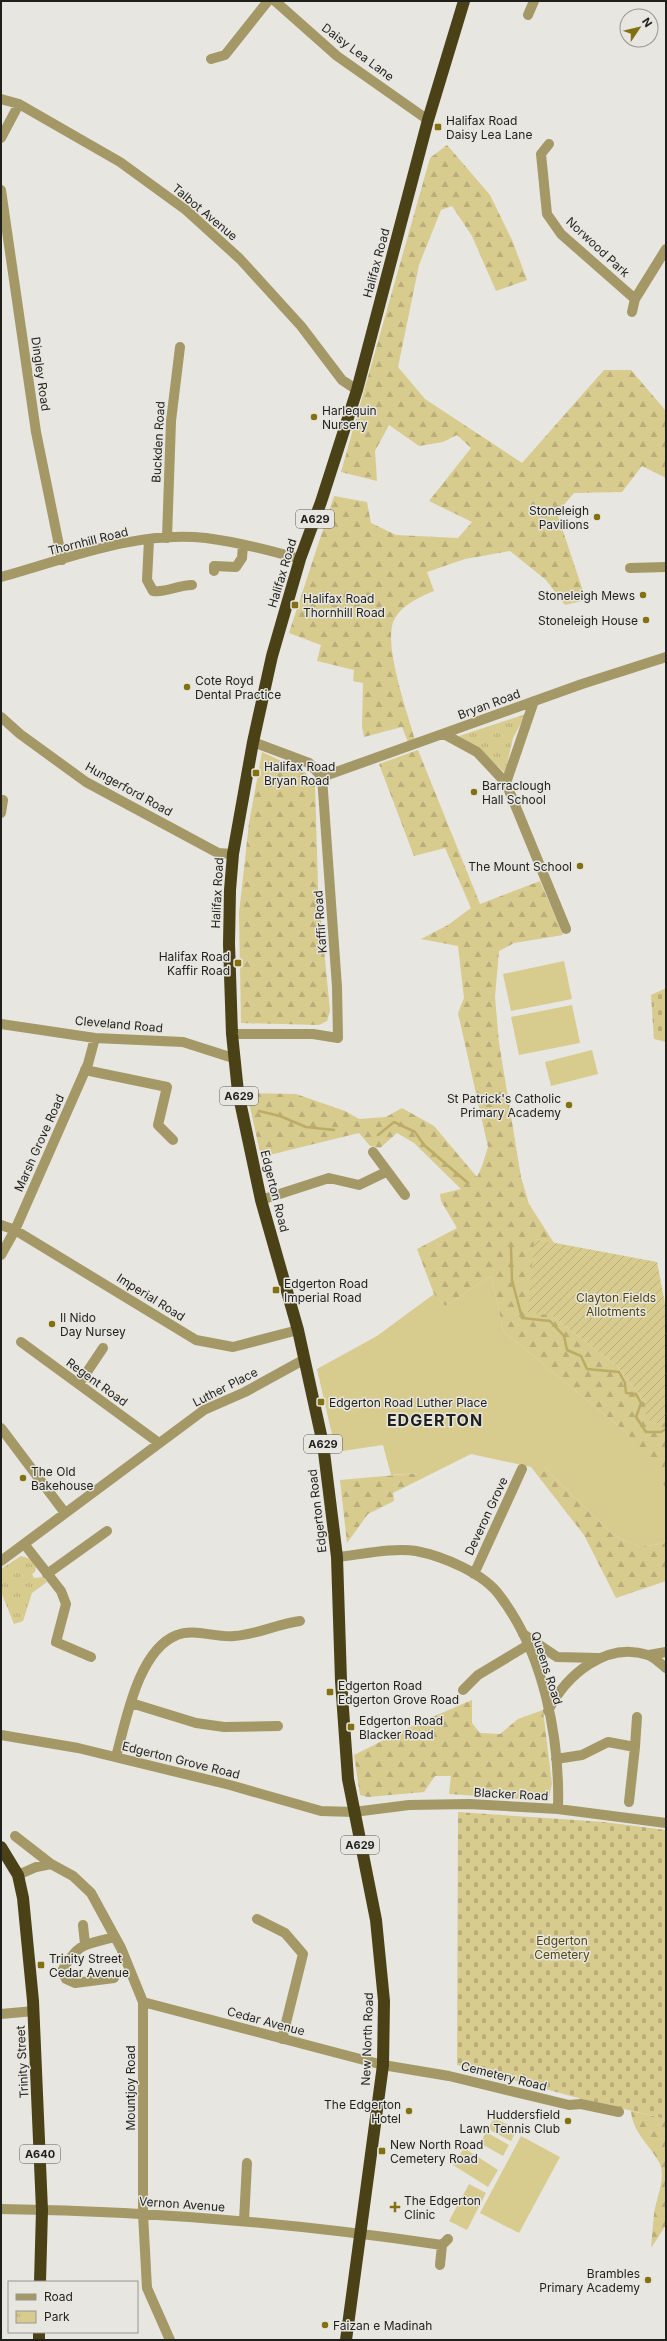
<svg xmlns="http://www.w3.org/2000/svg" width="667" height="2341" font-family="Inter,sans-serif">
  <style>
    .grass { fill: #d8cb8e }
    .forest { fill: url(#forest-firs) }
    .cemetery { fill: url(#cemetery-stones) }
    .park { fill: url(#park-tufts) }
    .garden { fill: url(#garden-furrows) }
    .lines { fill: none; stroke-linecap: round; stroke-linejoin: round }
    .stream { stroke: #bcac65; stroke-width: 2.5 }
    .minor { stroke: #a39866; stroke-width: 10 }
    .highway { stroke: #4a4116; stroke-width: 12 }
    .poi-dot { fill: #837111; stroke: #e7e6e0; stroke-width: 1.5 }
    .labels { text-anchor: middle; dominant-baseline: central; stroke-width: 3; stroke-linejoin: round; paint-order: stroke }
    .shield { fill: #e7e6e0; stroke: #5b5b57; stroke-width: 1 }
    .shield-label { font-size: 11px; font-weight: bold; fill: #1f1f1c }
    .street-label { font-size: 12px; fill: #1f1f1c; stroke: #e7e6e0 }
    .poi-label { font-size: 12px; fill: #1f1f1c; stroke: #e7e6e0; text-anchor: start }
    .park-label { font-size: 12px; fill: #53480f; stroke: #e7e6e0 }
    .district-label { font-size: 16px; font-weight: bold; letter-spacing: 1px; fill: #1f1f1c; stroke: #e7e6e0 }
  </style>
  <defs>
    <pattern id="forest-firs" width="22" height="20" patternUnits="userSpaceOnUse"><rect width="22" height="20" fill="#d8cb8e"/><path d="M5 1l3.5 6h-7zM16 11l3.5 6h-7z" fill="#b9ae7a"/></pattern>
    <pattern id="cemetery-stones" width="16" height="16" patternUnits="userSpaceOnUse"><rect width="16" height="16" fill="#d8cb8e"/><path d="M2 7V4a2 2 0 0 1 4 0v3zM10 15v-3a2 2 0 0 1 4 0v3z" fill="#b9ae7a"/></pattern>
    <pattern id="park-tufts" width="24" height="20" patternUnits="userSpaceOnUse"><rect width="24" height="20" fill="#d8cb8e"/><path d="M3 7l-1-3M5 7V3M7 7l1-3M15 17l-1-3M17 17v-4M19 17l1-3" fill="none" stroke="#b9ae7a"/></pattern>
    <pattern id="garden-furrows" width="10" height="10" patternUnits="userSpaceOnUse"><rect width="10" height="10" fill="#d8cb8e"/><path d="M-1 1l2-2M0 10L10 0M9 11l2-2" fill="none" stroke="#b9ae7a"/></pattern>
  </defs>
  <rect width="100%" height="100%" fill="#e7e6e0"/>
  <path class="grass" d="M 564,961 L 572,999 L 511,1011 L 503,974 Z
    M 572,1005 L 580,1043 L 519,1055 L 511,1017 Z
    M 592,1050 L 598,1074 L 551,1086 L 545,1062 Z
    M 491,1276 L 504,1332 L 627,1433 L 658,1474 L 666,1488 L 666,1543 L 640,1547 L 612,1534 L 544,1467 L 531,1467 L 471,1454 L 419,1480 L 418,1473 L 391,1475 L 383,1445 L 336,1452 L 317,1369 L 377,1336 L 434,1294 L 445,1306 Z
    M 494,2118 L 517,2129 L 511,2141 L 488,2129 Z
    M 486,2132 L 509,2145 L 503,2156 L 480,2143 Z
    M 521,2136 L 560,2157 L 519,2233 L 480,2213 Z
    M 464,2148 L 498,2170 L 488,2187 L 453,2165 Z
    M 469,2184 L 486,2193 L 467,2230 L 449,2221 Z"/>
  <path class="forest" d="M 447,145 L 490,195 L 512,240 L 527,280 L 496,291 L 472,236 L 452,206 L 441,210 L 419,265 L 398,367 L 425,399 L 522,463 L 604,370 L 631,370 L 666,411 L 666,478 L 642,466 L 622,492 L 574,493 L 557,513 L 586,600 L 565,605 L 546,580 L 510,551 L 465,559 L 427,572 L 434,591 C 420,597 403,604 395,618 C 381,640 408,714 415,740 L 408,742 L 402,727 L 364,737 L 362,727 L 363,683 L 353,681 L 354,670 L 317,661 L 321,645 L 289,633 L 334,496 L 367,502 L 371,523 L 396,535 L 458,538 L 472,522 L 429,501 L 471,448 L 457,435 L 443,442 L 419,446 L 389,425 L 375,451 L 377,481 L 341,472 L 430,158 Z
    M 418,750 L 480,904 L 540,881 L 563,935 L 514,943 L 499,951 L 495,997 L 499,1043 L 521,1177 L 529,1204 L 554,1243 L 534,1239 L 552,1316 L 617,1366 L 645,1402 L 653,1424 L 666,1422 L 666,1488 L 627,1433 L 504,1332 L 491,1276 L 445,1306 L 434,1294 L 417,1249 L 457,1228 L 441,1201 L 440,1194 L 461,1189 L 414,1143 L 397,1133 L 380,1148 L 370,1146 L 359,1133 L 261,1157 L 247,1093 L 296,1094 L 345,1111 L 359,1119 L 386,1117 L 402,1108 L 434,1126 L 477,1177 L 482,1166 L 488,1147 L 458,1013 L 464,998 L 458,946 L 421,939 L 448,925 L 471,908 L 445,848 L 414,856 L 379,764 Z
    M 262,752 L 305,772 L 315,785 L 318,887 L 330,1011 L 327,1021 L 319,1025 L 241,1023 L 239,913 L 249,823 Z
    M 531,1467 L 544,1467 L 612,1534 L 640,1547 L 666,1543 L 666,1581 L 616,1598 L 584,1535 Z
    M 419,1473 L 419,1480 L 393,1493 L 394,1501 L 368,1514 L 347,1543 L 340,1480 Z
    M 472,1700 L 472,1723 L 480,1733 L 500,1734 L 518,1719 L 543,1710 L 552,1784 L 548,1801 L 449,1794 L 451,1776 L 435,1776 L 424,1792 L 368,1797 L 360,1795 L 354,1755 L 416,1724 Z
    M 631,2111 L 666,2119 L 666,2225 L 651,2248 C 652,2236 653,2225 654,2214 C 656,2198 667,2177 659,2162 C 649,2144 633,2133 631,2111 Z"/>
  <path class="cemetery" d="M 666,988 L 666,1042 L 654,1039 L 651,995 Z
    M 458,1812 L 604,1822 L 666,1830 L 666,2119 L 582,2099 L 457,2065 Z"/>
  <path class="park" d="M 526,714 L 513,738 L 505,773 L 479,749 L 459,736 Z
    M 21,1556 L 31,1559 L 36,1565 L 35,1572 L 32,1574 L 34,1578 L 43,1577 L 47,1582 L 32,1593 L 23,1621 L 14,1624 L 1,1592 L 1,1569 Z"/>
  <path class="garden" d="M 534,1239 L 657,1262 L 666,1309 L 666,1422 L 653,1424 L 646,1417 L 645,1402 L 617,1366 L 552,1316 L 528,1312 Z"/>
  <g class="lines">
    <path class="stream" d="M 259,1111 L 280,1116 L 306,1127 L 334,1130
      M 378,1135 L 394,1122 L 415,1132 L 424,1145 L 468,1183
      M 511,1247 L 512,1280 L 522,1318 L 550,1321 L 564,1336 L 567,1350 L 581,1356 L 587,1369 L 619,1372 L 625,1383 L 626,1393 L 636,1394 L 641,1403 L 636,1417 L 646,1432 L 661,1432 L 666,1429"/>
    <path class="minor" d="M 275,1 L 337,56 L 428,120
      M 528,15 L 534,1
      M 211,59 L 225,55 L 268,1
      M 1,99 L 19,104 L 120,162 L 186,210 L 240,259 L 301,326 L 342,380 L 357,390
      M 1,138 L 19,104
      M 549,144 L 541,154 L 547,214 L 561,234 L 635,299 L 666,249
      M 1,190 L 36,432 L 62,560
      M 632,312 L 635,299
      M 167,538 L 171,421 L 180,347
      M 149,540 L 147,580 L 153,591 C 167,593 177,585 192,585
      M 630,568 L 666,567
      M 214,571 L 214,566 L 236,567 L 242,558 L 243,545
      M 1,577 C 66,559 137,530 206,538 C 237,542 269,550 300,559
      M 1,717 L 20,734 L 86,782 L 218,853 L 233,854
      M 444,734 L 477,752 L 506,783 L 566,929
      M 322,777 L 582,684 L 666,657
      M 506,783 L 534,701
      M 1,813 L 3,800
      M 1,1024 L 95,1038 L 183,1042 L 233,1058
      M 232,1034 L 313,1034 L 338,1038 L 337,987 L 322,777 L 309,763 L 253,742
      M 85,1070 L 167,1087 L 158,1125 L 173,1140
      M 373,1152 L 405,1195
      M 261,1200 L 329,1178 L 359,1185 L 386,1172
      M 1,1225 L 15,1230 L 196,1340 L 233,1347 L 298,1330
      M 1,1255 L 15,1230 L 88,1064 L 95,1038
      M 21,1342 L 159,1443
      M 79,1384 L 103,1348
      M 1,1428 L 65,1513
      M 25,1545 L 61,1591 L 66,1604 L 56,1642 L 91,1657
      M 337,1557 C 358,1555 395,1547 416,1551 C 442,1556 484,1573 500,1596 C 544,1654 560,1738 558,1809
      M 1,1561 L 204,1410 L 245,1392 L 305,1359
      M 47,1574 L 107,1531
      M 474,1574 L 522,1469
      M 523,1634 L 557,1657 L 598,1658
      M 649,1655 L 666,1652
      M 463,1690 L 478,1675 L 528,1645
      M 131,1703 L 196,1723 L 224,1727 L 278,1726
      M 548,1711 C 566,1675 606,1641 648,1655 C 654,1657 661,1664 666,1668
      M 1,1735 L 78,1748 L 230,1785 L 321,1811 L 354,1812 L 409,1805 L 469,1804 L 558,1809 L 666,1823
      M 635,1747 L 637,1717
      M 116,1757 C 126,1721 138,1650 177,1635 C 194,1628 216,1638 234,1636 C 256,1635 277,1624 300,1621
      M 556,1759 L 582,1755 L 608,1742 L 635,1747 L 629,1802
      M 15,1836 L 51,1864 L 73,1876 L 91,1893 L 121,1948 L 143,2002 L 143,2214 L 147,2288 L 170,2340
      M 18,1875 L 36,1867 L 51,1864
      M 257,1919 L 285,1933 L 303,1954 L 282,2039
      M 83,1925 L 85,1944
      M 114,1978 L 75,1983 L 66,1979 L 62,1971 C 79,1942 84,1945 115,1937
      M 143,2002 L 383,2065 L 449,2076 L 569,2105 L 581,2104 L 619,2112
      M 1,2014 L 34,2011
      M 1,2209 C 149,2211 296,2223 442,2245
      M 244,2221 L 247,2163
      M 440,2265 L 442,2245 L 448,2239"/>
    <path class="highway" d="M 1,1847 L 18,1875 L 23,1898 L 33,2001 L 42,2210 L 40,2282
      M 39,2340 L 39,2332
      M 346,2340 L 383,2065 L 384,2001 L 376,1920 L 348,1779 L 341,1681 L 337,1557 L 323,1444 L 298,1330 L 261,1200 L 238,1092 L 232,1034 L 229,944 L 230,890 L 233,854 L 253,742 L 272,656 L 300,559 L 321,502 L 357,390 L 428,120 L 464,1"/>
  </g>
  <g class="poi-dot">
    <rect x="434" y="123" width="8" height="8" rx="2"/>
    <circle cx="314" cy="417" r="4"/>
    <circle cx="597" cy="517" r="4"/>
    <circle cx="643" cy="595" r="4"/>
    <rect x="291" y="601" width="8" height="8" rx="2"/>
    <circle cx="646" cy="620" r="4"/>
    <circle cx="187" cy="687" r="4"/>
    <rect x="252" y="769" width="8" height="8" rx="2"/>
    <circle cx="474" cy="792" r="4"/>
    <circle cx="580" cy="866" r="4"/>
    <rect x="234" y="959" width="8" height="8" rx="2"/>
    <circle cx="569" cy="1105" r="4"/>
    <rect x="272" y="1286" width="8" height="8" rx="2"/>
    <circle cx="52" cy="1324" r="4"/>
    <rect x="317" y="1398" width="8" height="8" rx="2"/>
    <circle cx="23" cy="1478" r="4"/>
    <rect x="326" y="1688" width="8" height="8" rx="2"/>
    <rect x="347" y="1723" width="8" height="8" rx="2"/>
    <rect x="37" y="1961" width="8" height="8" rx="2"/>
    <circle cx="409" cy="2111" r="4"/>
    <circle cx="568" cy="2121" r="4"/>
    <rect x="378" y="2147" width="8" height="8" rx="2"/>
    <path d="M393 2201h4v4h4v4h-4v4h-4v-4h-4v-4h4z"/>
    <circle cx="648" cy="2280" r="4"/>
    <circle cx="325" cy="2325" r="4"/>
  </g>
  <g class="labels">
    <g class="shield">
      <rect x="296" y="510" width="38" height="18" rx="3"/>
      <rect x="220" y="1087" width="38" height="18" rx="3"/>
      <rect x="304" y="1435" width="38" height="18" rx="3"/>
      <rect x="341" y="1836" width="38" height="18" rx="3"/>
      <rect x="20" y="2145" width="40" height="18" rx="3"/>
    </g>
    <g class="shield-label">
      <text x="315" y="519">A629</text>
      <text x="239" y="1096">A629</text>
      <text x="323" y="1444">A629</text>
      <text x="360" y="1845">A629</text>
      <text x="40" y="2154">A640</text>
    </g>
    <g class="street-label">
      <text transform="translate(358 52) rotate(37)">Daisy Lea Lane</text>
      <text transform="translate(205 212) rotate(40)">Talbot Avenue</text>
      <text transform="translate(598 247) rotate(43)">Norwood Park</text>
      <text transform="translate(376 263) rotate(-75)">Halifax Road</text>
      <text transform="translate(41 374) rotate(82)">Dingley Road</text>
      <text transform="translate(158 442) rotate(-87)">Buckden Road</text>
      <text transform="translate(88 541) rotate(-14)">Thornhill Road</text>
      <text transform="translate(282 573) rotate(-73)">Halifax Road</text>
      <text transform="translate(489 704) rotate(-20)">Bryan Road</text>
      <text transform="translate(129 789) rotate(29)">Hungerford Road</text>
      <text transform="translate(217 893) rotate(-87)">Halifax Road</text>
      <text transform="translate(320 922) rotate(-94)">Kaffir Road</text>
      <text transform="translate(119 1024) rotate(5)">Cleveland Road</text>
      <text transform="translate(39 1143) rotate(-66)">Marsh Grove Road</text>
      <text transform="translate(275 1191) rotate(76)">Edgerton Road</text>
      <text transform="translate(151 1297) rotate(32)">Imperial Road</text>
      <text transform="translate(97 1382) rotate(36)">Regent Road</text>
      <text transform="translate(225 1387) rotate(-27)">Luther Place</text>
      <text transform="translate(317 1511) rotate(-97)">Edgerton Road</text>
      <text transform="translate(486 1516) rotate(-65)">Deveron Grove</text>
      <text transform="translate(547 1668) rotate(72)">Queens Road</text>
      <text transform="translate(181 1760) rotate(14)">Edgerton Grove Road</text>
      <text transform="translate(511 1794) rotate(3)">Blacker Road</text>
      <text transform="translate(266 2021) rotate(15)">Cedar Avenue</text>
      <text transform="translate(367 2039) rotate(-88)">New North Road</text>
      <text transform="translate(22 2062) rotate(-93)">Trinity Street</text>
      <text transform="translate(504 2076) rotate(14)">Cemetery Road</text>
      <text transform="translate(130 2088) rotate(-90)">Mountjoy Road</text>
      <text transform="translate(182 2204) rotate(4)">Vernon Avenue</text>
    </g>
    <g class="poi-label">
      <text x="446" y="120">Halifax Road<tspan x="446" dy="14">Daisy Lea Lane</tspan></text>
      <text x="322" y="410">Harlequin<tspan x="322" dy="14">Nursery</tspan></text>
      <text x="589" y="510" text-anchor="end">Stoneleigh<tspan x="589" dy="14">Pavilions</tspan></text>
      <text x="635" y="595" text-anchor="end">Stoneleigh Mews</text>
      <text x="303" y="598">Halifax Road<tspan x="303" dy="14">Thornhill Road</tspan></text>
      <text x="638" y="620" text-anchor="end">Stoneleigh House</text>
      <text x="195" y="680">Cote Royd<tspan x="195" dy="14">Dental Practice</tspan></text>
      <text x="264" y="766">Halifax Road<tspan x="264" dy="14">Bryan Road</tspan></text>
      <text x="482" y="785">Barraclough<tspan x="482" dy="14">Hall School</tspan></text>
      <text x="572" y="866" text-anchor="end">The Mount School</text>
      <text x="230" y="956" text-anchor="end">Halifax Road<tspan x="230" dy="14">Kaffir Road</tspan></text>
      <text x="561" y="1098" text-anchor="end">St Patrick's Catholic<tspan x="561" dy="14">Primary Academy</tspan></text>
      <text x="284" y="1283">Edgerton Road<tspan x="284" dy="14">Imperial Road</tspan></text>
      <text x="60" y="1317">Il Nido<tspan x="60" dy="14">Day Nursey</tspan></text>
      <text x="329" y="1402">Edgerton Road Luther Place</text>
      <text x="31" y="1471">The Old<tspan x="31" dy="14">Bakehouse</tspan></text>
      <text x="338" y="1685">Edgerton Road<tspan x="338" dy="14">Edgerton Grove Road</tspan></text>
      <text x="359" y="1720">Edgerton Road<tspan x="359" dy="14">Blacker Road</tspan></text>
      <text x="49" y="1958">Trinity Street<tspan x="49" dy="14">Cedar Avenue</tspan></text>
      <text x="401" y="2104" text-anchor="end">The Edgerton<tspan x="401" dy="14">Hotel</tspan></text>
      <text x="560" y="2114" text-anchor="end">Huddersfield<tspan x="560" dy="14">Lawn Tennis Club</tspan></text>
      <text x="390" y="2144">New North Road<tspan x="390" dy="14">Cemetery Road</tspan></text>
      <text x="404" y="2200">The Edgerton<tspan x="404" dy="14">Clinic</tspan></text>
      <text x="640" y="2273" text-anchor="end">Brambles<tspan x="640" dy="14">Primary Academy</tspan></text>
      <text x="333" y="2325">Faizan e Madinah</text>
    </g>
    <g class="park-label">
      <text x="616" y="1297">Clayton Fields<tspan x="616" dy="14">Allotments</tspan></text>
      <text x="562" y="1940">Edgerton<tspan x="562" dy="14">Cemetery</tspan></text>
    </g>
    <g class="district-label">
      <text x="435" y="1420">EDGERTON</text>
    </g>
  </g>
  <rect width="667" height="2341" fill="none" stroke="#1f1f1c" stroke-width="4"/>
  <rect x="8" y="2281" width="130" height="52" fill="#e7e6e0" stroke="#979692"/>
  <rect x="16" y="2294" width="20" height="6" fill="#a39866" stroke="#979692"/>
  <text x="44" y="2301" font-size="12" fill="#1f1f1c">Road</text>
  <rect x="16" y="2311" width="20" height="12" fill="url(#park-tufts)" stroke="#979692"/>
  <text x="44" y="2321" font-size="12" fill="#1f1f1c">Park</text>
  <g transform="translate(639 28) rotate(55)"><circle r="19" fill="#e7e6e0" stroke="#979692"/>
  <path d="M0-3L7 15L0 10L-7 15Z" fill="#837111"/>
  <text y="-6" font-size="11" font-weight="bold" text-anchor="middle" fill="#1f1f1c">N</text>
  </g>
</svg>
